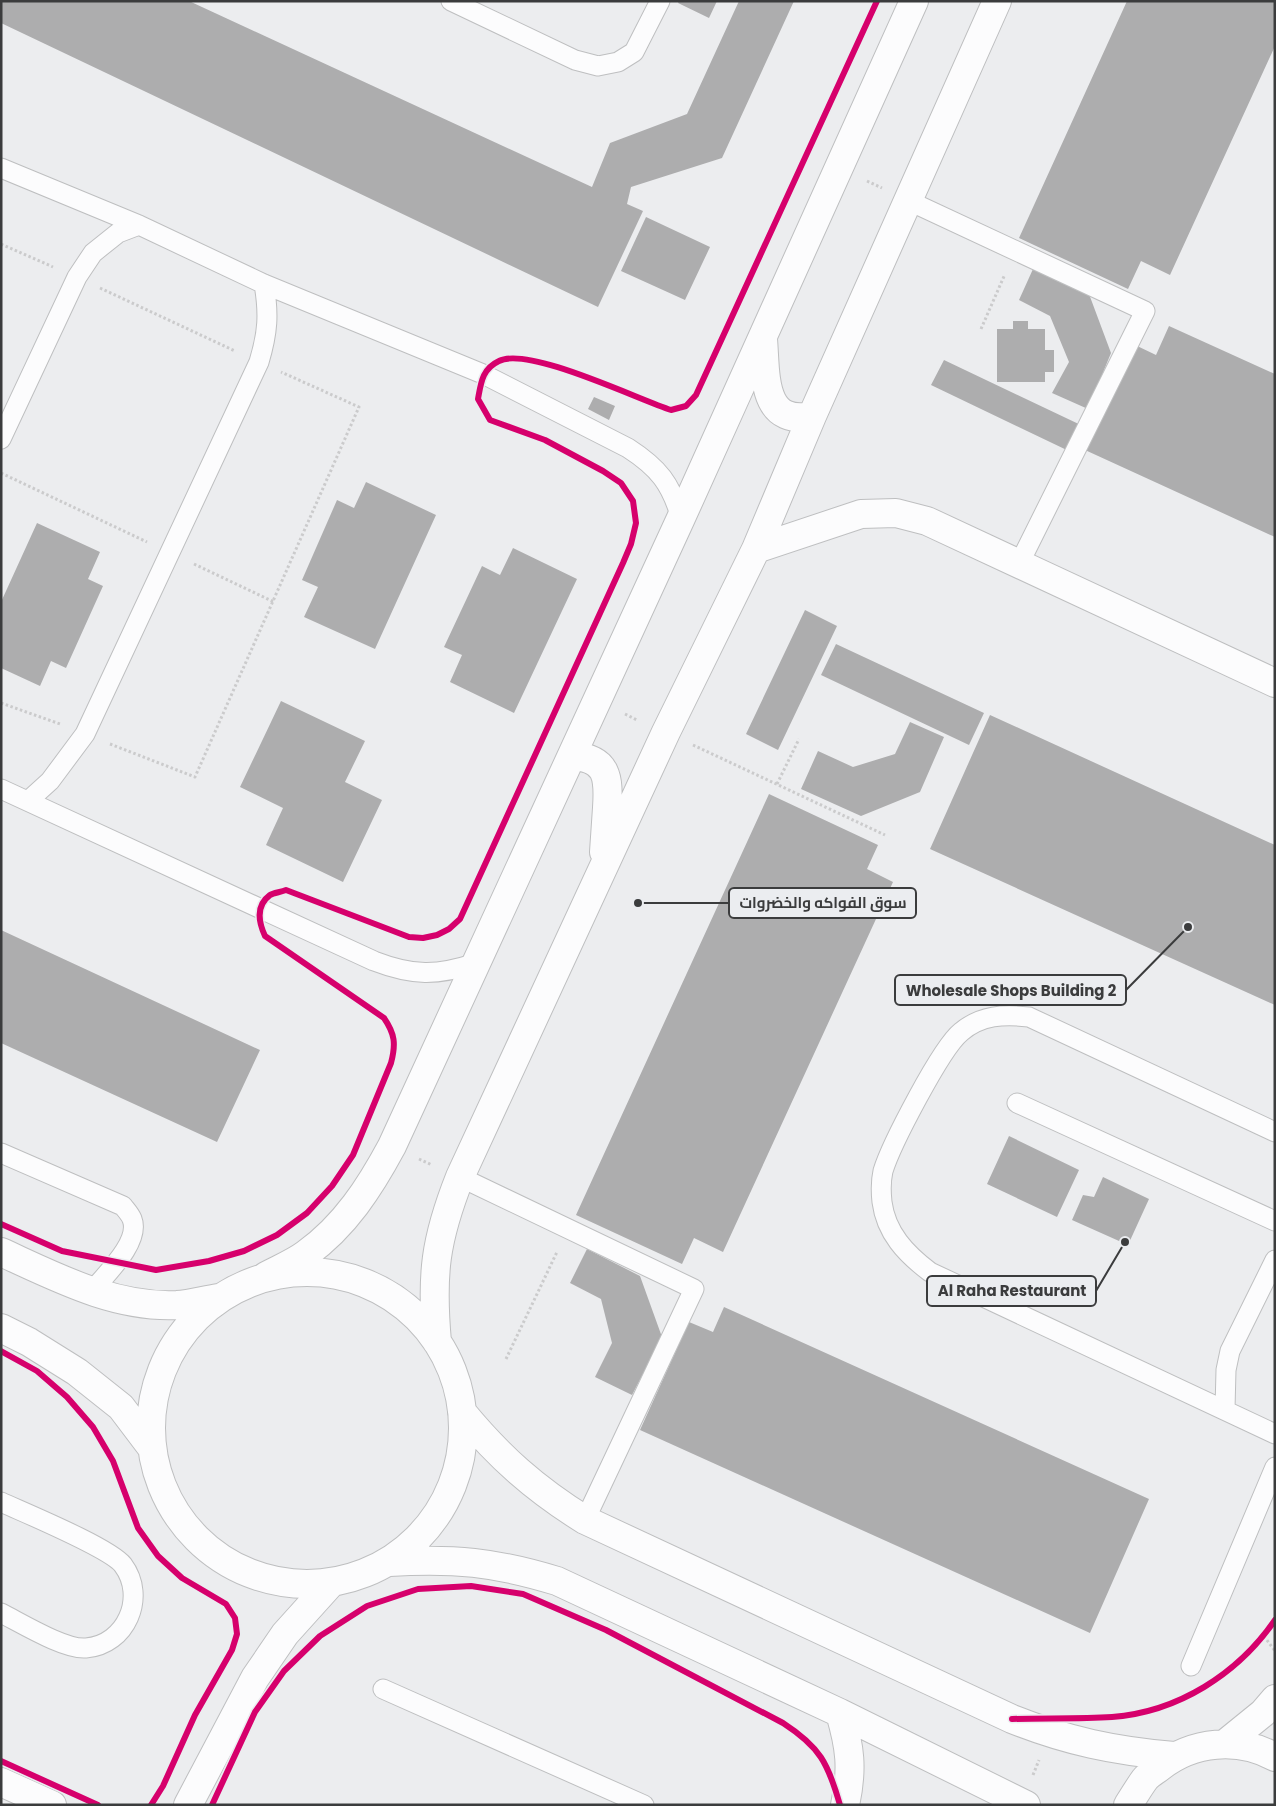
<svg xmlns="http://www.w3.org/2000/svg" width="1276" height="1806" font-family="Poppins,Cairo,sans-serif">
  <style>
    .building { fill: #adadae }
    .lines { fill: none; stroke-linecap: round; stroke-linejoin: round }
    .service-casing { stroke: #bebfc0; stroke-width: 21 }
    .minor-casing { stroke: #bebfc0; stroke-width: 30 }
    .path { stroke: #cbcbcc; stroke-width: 3; stroke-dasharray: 2.5 2.5; stroke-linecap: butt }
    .service { stroke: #fcfcfd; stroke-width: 19 }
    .minor { stroke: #fcfcfd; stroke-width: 28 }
    .cycleway-casing { stroke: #ebedf0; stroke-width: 9 }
    .cycleway { stroke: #d6006c; stroke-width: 6 }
    .leader { fill: none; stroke: #3b3c3d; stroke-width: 2 }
    .callout-dot { fill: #3b3c3d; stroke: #ebedf0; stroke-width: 2 }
    .callout { fill: #ebedf0; stroke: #3b3c3d; stroke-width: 2 }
    .callout-label { font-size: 15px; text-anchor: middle; font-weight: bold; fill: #3b3c3d }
  </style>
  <rect width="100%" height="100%" fill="#ecedef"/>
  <path class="building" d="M 1,1 L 189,1 L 592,187 L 610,143 L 687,114 L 739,1 L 794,1 L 722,158 L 631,187 L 627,204 L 643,211 L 598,307 L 1,23 Z
    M 679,1 L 717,1 L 709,18 L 678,3 Z
    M 1127,1 L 1275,1 L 1275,46 L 1170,275 L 1141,261 L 1128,289 L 1019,238 Z
    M 646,217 L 710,247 L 685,300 L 621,271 Z
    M 1033,269 L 1089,294 L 1111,353 L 1088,409 L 1052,393 L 1069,362 L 1050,316 L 1019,300 Z
    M 1013,321 L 1028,321 L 1028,329 L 1045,329 L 1045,350 L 1054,350 L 1054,372 L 1045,372 L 1045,382 L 997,382 L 997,329 L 1013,329 Z
    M 1169,326 L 1275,374 L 1275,537 L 1085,450 L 1133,344 L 1156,355 Z
    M 944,360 L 1085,427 L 1073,453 L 931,385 Z
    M 594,397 L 615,406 L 609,420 L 588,409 Z
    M 366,482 L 436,515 L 375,649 L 304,617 L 318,587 L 302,580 L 337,500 L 354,508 Z
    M 37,523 L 100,552 L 88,579 L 103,586 L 66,668 L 51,661 L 40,686 L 1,668 L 1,602 Z
    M 513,548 L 577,579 L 514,713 L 450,682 L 462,655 L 444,647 L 482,566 L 500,575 Z
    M 805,610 L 837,626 L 778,750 L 746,734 Z
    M 836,644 L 984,713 L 969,745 L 821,675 Z
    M 281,701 L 365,741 L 345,782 L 382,800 L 343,882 L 266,845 L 283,808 L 240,787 Z
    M 990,715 L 1275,845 L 1275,1005 L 930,849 Z
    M 910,722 L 944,737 L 920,792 L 861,816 L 801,789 L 818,751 L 853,767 L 895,754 Z
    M 769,794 L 878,845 L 867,869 L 893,882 L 723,1252 L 694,1238 L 682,1264 L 576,1215 Z
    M 1,930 L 260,1050 L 217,1142 L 1,1043 Z
    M 1009,1136 L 1079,1170 L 1057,1217 L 987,1184 Z
    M 1103,1177 L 1149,1199 L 1128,1245 L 1072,1220 L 1083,1195 L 1094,1197 Z
    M 587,1249 L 640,1276 L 662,1337 L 632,1395 L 595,1377 L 612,1343 L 601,1299 L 570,1283 Z
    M 724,1307 L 1149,1499 L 1090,1633 L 640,1430 L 689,1322 L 713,1332 Z"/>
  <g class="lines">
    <defs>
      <path id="service" d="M 451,1 L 575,60 L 598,66 L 618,62 L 634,52 L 660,1
        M 1,168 L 139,225 L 264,284 L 483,374 L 628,448 C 659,468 671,484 681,518
        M 907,200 L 1145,311 L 1019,564
        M 1,439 L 77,277 L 93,253 L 118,233 L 139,225
        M 1,789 L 374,961 C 413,976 437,976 476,963
        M 28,801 L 50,781 L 85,734 L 259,362 C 268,332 269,314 264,284
        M 1017,1103 L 1275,1221
        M 1275,1132 L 1029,1017 C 1004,1014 981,1015 961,1032 C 941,1048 891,1145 883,1171 C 881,1180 881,1193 882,1202 C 886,1233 906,1254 930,1272 L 1275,1434
        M 1,1153 L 123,1206 C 126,1210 130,1214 132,1219 C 141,1242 105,1275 92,1291
        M 460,1177 L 694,1289 L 585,1520
        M 1225,1409 L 1226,1370 L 1230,1351 L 1275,1260
        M 1,1502 C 25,1513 110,1548 123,1565 C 147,1597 126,1645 86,1648 C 65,1650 21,1623 1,1613
        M 1191,1666 L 1275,1467
        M 383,1689 L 644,1805"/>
      <path id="minor" d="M 763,339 C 766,374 761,426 812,416
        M 756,549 L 861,514 L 896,513 L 927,521 L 1275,683
        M 572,756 C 608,758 609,778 607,808 C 606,823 605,837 604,852
        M 1,1252 C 56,1277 114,1308 177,1305 C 190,1304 205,1300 218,1298
        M151 1428a156 156 0 1 1 312 0a156 156 0 1 1-312 0Z
        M 266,1276 C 279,1269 294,1263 306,1254 C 345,1226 370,1187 392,1146 L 681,518 L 914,1
        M 1,1328 L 29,1342 L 77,1372 L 121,1407 L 152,1448
        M 437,1342 C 431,1275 435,1240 460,1177 L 666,732 L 756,549 L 812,416 L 997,1
        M 462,1412 C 499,1457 535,1489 585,1520 L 1012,1719 C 1067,1741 1115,1751 1174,1756
        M 389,1562 C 453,1558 495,1562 557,1581 L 840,1713 L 1026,1805
        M 840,1713 C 850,1747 853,1769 845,1805
        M 1226,1743 L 1263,1713 L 1275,1699
        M 1,1782 L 52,1805
        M 188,1805 L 255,1678 L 285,1634 L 331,1583
        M 1128,1805 C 1134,1796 1139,1787 1145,1779 C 1149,1774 1155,1771 1160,1767 C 1193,1741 1238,1737 1275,1757"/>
    </defs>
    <use href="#service" class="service-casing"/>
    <use href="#minor" class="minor-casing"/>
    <path class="path" d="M 867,181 L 882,188
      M 1,244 L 53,267
      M 100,288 L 235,351
      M 981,329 L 1005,274
      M 1,473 L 147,542
      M 194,564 L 274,602
      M 1,703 L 60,724
      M 625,714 L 637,720
      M 110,744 L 195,777 L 359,407 L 281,372
      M 693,745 L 885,835
      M 777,784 L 799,739
      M 419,1159 L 432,1165
      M 506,1359 L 557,1252
      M 1264,1636 L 1275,1651
      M 1033,1775 L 1039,1760"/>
    <use href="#service" class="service"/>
    <use href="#minor" class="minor"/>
    <defs>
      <path id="cycleway" d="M 1,1224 L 62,1251 L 156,1270 L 209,1261 L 244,1251 L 277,1235 L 307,1213 L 332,1186 L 353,1155 L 391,1063 C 396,1044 395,1034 384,1018 L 265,936 C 259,923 255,906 270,895 C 273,893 281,892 286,890 L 409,937 L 423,938 L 437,935 L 449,929 L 460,919 L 623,563 L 631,544 L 636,523 L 633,501 L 621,483 L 603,471 L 545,440 L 490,420 L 478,399 C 481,383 482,369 499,361 C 528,346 637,399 671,410 L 686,406 L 696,395 L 877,1
        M 1,1351 L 37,1371 L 67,1397 L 93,1427 L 113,1461 L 138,1528 L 158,1556 L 182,1578 L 226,1604 L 235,1618 L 237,1634 L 232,1650 L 195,1715 L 163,1786 L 151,1805
        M 1012,1719 C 1045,1718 1079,1719 1112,1717 C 1178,1712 1238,1674 1275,1620
        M 1,1761 L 98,1805
        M 212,1805 L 255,1712 L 284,1671 L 320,1636 L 367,1606 L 418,1589 L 471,1586 L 523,1594 L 606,1630 L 783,1723 C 820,1747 828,1763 840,1805"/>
    </defs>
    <use href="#cycleway" class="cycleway-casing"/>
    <use href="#cycleway" class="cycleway"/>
  </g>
  <path class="leader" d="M638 903L729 903M1188 927L1126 990M1125 1242L1096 1291"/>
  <g class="callout-dot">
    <circle cx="638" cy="903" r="5"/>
    <circle cx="1188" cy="927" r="5"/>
    <circle cx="1125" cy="1242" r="5"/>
  </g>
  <g class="callout">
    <rect x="729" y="888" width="187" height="30" rx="5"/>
    <rect x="895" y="975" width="231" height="30" rx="5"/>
    <rect x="927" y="1276" width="169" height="30" rx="5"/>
  </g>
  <g class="callout-label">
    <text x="823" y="908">سوق الفواكه والخضروات</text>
    <text x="1011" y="996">Wholesale Shops Building 2</text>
    <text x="1012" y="1296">Al Raha Restaurant</text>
  </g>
  <rect width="1276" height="1806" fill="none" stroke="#3b3c3d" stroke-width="5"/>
</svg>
